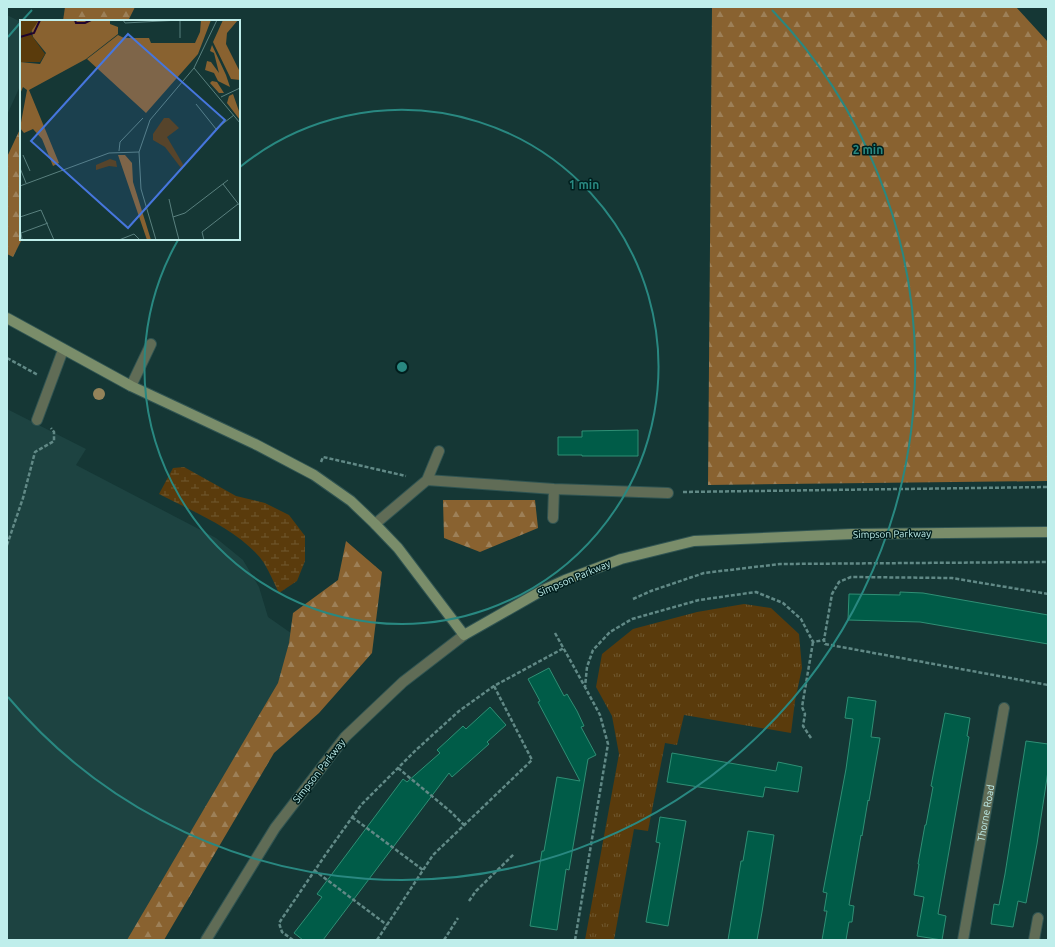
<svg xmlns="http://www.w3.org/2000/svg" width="1055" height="947" font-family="Ubuntu,sans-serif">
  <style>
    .built { fill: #1d4341 }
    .forest { fill: url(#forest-firs) }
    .wetland { fill: url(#wetland-marsh) }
    .park { fill: url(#park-tufts) }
    .building { fill: #005c48; stroke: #2f8f75 }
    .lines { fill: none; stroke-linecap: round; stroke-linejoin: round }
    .service-casing { stroke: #305452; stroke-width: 12 }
    .minor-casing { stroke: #305452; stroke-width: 12 }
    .tertiary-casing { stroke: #305452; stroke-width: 12 }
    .secondary-casing { stroke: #305452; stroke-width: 12 }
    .path { stroke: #618986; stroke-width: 2.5; stroke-dasharray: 4 2; stroke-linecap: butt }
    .service { stroke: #606c56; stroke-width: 10 }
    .minor { stroke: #606c56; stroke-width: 10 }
    .tertiary { stroke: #606c56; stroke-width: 10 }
    .secondary { stroke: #7a8d6a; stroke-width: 10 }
    .tree { fill: #94835a }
    .ring { fill: none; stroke: #298881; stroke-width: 2 }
    .labels { text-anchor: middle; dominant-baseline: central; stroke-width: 3; stroke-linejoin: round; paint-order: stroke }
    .street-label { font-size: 10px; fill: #bfeeeb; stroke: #001e1d }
    .inset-river { fill: none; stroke: #20042e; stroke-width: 2 }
    .inset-road { fill: none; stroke: #59807e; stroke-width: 1 }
    .view { fill: #4676dd; fill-opacity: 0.15; stroke: #4676dd; stroke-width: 2 }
    .inset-edge { fill: none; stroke: #bfeeeb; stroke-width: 2 }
    .centre { fill: #298881; stroke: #001e1d; stroke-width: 2 }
    .ring-label { font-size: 12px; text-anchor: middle; font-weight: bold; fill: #298881; stroke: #001e1d; stroke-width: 3; stroke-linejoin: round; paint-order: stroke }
  </style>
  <defs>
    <pattern id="forest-firs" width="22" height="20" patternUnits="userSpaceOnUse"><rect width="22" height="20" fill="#896230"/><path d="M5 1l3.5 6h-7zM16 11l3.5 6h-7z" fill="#9d8058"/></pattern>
    <pattern id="wetland-marsh" width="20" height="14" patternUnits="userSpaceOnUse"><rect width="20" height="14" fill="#5a3b0c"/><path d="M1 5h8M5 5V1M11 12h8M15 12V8" fill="none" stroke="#705830"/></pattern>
    <pattern id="park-tufts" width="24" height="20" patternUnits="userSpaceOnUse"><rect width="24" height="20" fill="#5a3b0c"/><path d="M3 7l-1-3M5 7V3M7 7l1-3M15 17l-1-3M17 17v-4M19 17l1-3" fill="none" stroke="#705830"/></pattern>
  </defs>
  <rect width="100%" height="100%" fill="#153735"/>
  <path class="built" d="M 7,15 L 21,22 L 21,84 L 7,115 Z
    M 7,409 L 86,449 L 76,465 L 216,538 L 243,560 L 259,587 L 268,617 L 321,654 L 147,940 L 7,940 Z"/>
  <path class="forest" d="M 65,7 L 135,7 L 128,21 L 63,21 Z
    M 712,7 L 1016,7 L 1048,42 L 1048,481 L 708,485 Z
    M 21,127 L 21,239 L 22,239 L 13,257 L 7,254 L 7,157 Z
    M 443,500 L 535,500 L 538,528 L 480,552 L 444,538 Z
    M 346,541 L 382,572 L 372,653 L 319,713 L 274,753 L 164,940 L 127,940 L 278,683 L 289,643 L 293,613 L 338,580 Z"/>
  <path class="wetland" d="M 184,467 L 236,496 L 265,503 L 289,515 L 305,536 L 305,561 L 297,581 L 279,593 C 274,583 270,573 264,563 C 243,532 192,511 159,494 L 173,468 Z"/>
  <path class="park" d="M 744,604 L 771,608 L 799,634 L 802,668 L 795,701 L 791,733 L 684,715 L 677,745 L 665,743 L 648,831 L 634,829 L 614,940 L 585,940 L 619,754 L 612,716 L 596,687 L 602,654 L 633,629 L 697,612 Z"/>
  <path class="building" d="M 638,430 L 638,456 L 582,456 L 582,455 L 558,455 L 558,437 L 582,437 L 582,431 Z
    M 900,592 L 923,593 L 1048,615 L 1048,644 L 920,622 L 848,620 L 849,594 L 900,595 Z
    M 549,668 L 564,696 L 567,694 L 577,711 L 584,726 L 581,727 L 596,755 L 588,759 L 569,870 L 566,869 L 557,930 L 530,926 L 542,851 L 544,851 L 557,777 L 580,781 L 538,702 L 540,701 L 528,679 Z
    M 848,697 L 876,701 L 871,737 L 880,738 L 869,801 L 868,800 L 862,836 L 861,835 L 849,905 L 854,906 L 852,922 L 849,922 L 846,940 L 822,940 L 827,911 L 824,911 L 827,893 L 823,892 L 846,769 L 853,719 L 845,718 Z
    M 490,707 L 506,725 L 487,742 L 489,744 L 452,777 L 449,773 L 323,940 L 303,940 L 294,933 L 322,897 L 317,894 L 403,779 L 407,782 L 440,753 L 437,750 L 449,739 L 463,726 L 466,729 Z
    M 945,713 L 970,718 L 967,736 L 969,737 L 938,914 L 946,916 L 942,940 L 917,936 L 924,897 L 914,895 L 919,864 L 918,864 L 925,825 L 926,825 L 933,787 L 931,786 Z
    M 1026,741 L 1048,744 L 1048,771 L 1037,844 L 1026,903 L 1018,901 L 1013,927 L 991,924 L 994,904 L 999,905 L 1005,874 Z
    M 672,753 L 776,771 L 778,762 L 802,767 L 798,792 L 765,787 L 763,797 L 667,782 Z
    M 660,817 L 686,821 L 668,926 L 646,922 L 660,843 L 656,842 Z
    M 748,831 L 774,835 L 762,912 L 757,940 L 728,940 L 741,861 L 743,861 Z"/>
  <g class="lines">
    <defs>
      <path id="service" d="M 131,386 L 151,344
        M 37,420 L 63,350
        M 427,480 L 439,451
        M 553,518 L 554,489
        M 375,524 L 427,480 L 554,489 L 668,493
        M 1034,940 L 1038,918"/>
      <g id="minor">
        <path id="s1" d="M 963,940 L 1004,708"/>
      </g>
      <path id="tertiary" d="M 206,940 L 275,828 L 345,737 L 403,682 L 464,635"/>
      <path id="secondary" d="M 7,318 L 131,386 L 255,444 L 314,475 L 351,501 L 375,524 L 398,548 L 464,635 L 543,590 L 565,580 L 621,559 L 694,541 L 852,534 L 1048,532"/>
    </defs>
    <use href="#service" class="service-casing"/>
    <use href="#minor" class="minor-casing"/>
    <use href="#tertiary" class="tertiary-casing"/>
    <use href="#secondary" class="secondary-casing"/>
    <path class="path" d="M 7,358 L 38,375
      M 321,462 L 323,457 L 406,476
      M 683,492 L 1048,487
      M 7,545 L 23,498 L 35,452 L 54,441 L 54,432 L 51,428
      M 1048,594 L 952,578 L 851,577 L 839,582 L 832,594 L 824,640 L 825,644 L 1048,685
      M 633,599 L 651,591 L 704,573 L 780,564 L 1048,562
      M 555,633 L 585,687 L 587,667 L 593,650 L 610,632 L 632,619 L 699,600 L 756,592 L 783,603 L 801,619 L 813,642 L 824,640
      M 811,738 L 803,726 L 805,714 L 802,707 L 813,642
      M 398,768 L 451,812 L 464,825
      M 352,817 L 423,870
      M 314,870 L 387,925
      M 469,901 L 476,891 L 514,854
      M 293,940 L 282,932 L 279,923 L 326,854 L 361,805 L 416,750 L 459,711 L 494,686 L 564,648
      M 377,940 L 433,855 L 532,760 L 494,686
      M 444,940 L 458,918
      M 575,940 L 608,744 L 600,715 L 585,687"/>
    <use href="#service" class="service"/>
    <use href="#minor" class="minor"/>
    <use href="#tertiary" class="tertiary"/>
    <use href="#secondary" class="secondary"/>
  </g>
  <circle class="tree" cx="99" cy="394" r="6"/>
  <g class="ring">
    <path d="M240 167A257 257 0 1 1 178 240"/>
    <path d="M8 37A514 514 0 0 1 32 10M772 10A514 514 0 1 1 8 697"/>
  </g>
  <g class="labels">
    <g class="street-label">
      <text transform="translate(892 534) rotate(-1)">Simpson Parkway</text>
      <text transform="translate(574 578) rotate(-23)">Simpson Parkway</text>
      <text transform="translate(319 771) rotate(-52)">Simpson Parkway</text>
      <text stroke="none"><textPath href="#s1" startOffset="129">Thorne Road</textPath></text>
    </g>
  </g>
  <g transform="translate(20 20)">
    <rect width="220" height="220" fill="#153735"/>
    <path d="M 16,0 L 90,0 L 90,4 L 98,7 L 98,14 L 66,39 L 9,70 L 39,143 L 33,146 L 22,119 L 13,109 L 4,113 L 0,108 L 7,70 L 3,67 L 0,74 L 0,42 L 20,44 L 26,33 L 13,17 L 11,9 ZM 181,0 L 191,0 L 178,34 L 126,93 L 67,39 L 98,15 L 104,18 L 129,18 L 131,23 L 175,23 L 180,12 ZM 203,0 L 218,0 L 207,13 L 206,24 L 220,52 L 220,60 L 211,59 L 193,22 ZM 192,25 L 206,55 L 210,67 L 198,61 L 194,53 L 185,50 L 187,41 L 191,42 L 199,53 L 194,33 L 190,31 ZM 192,61 L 197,62 L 204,73 L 199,73 L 190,63 ZM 213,74 L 220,94 L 220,100 L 207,83 L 209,76 ZM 98,135 L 105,135 L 112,143 L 113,162 L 131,220 L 127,220 Z" fill="#896230"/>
    <path d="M 90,139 L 96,141 L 97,147 L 89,146 L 76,150 L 76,145 Z" fill="#5a3b0c"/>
    <path d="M 0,0 L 19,0 L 10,13 L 25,34 L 20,42 L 0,42 ZM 144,98 L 149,98 L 159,108 L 147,117 L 164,146 L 161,148 L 145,127 L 133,120 L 133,114 Z" fill="#5a3b0c"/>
    <path class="inset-river" d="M 55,0 L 56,3 L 65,3 L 71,0M 0,17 L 14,13 L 20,0"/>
    <path class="inset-road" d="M 103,0 L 105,3 L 160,0M 160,0 L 160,18M 174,48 L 220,103M 201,77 L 220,68M 176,84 L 196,109 L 214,95M 99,131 L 100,122 L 123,98M 119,132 L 121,169 L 136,220M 3,135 L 10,151M 0,148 L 6,163M 203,164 L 220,186M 0,166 L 89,133 L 119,132 L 130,100 L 174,48 L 197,0M 149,179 L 153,197 L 165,193 L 208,160M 0,197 L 21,190 L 34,220M 153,197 L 159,220M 2,219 L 1,213 L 28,203M 99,220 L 114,214 L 120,220M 184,220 L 182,212 L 218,184"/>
    <path class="view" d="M 108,14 L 205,100 L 108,208 L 11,121 Z"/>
    <rect width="220" height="220" class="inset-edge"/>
  </g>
  <circle cx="402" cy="367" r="6" class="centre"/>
  <g class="ring-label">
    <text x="868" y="154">2 min</text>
    <text x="584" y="189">1 min</text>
  </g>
  <rect width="1055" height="947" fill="none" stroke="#bfeeeb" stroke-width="16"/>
</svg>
